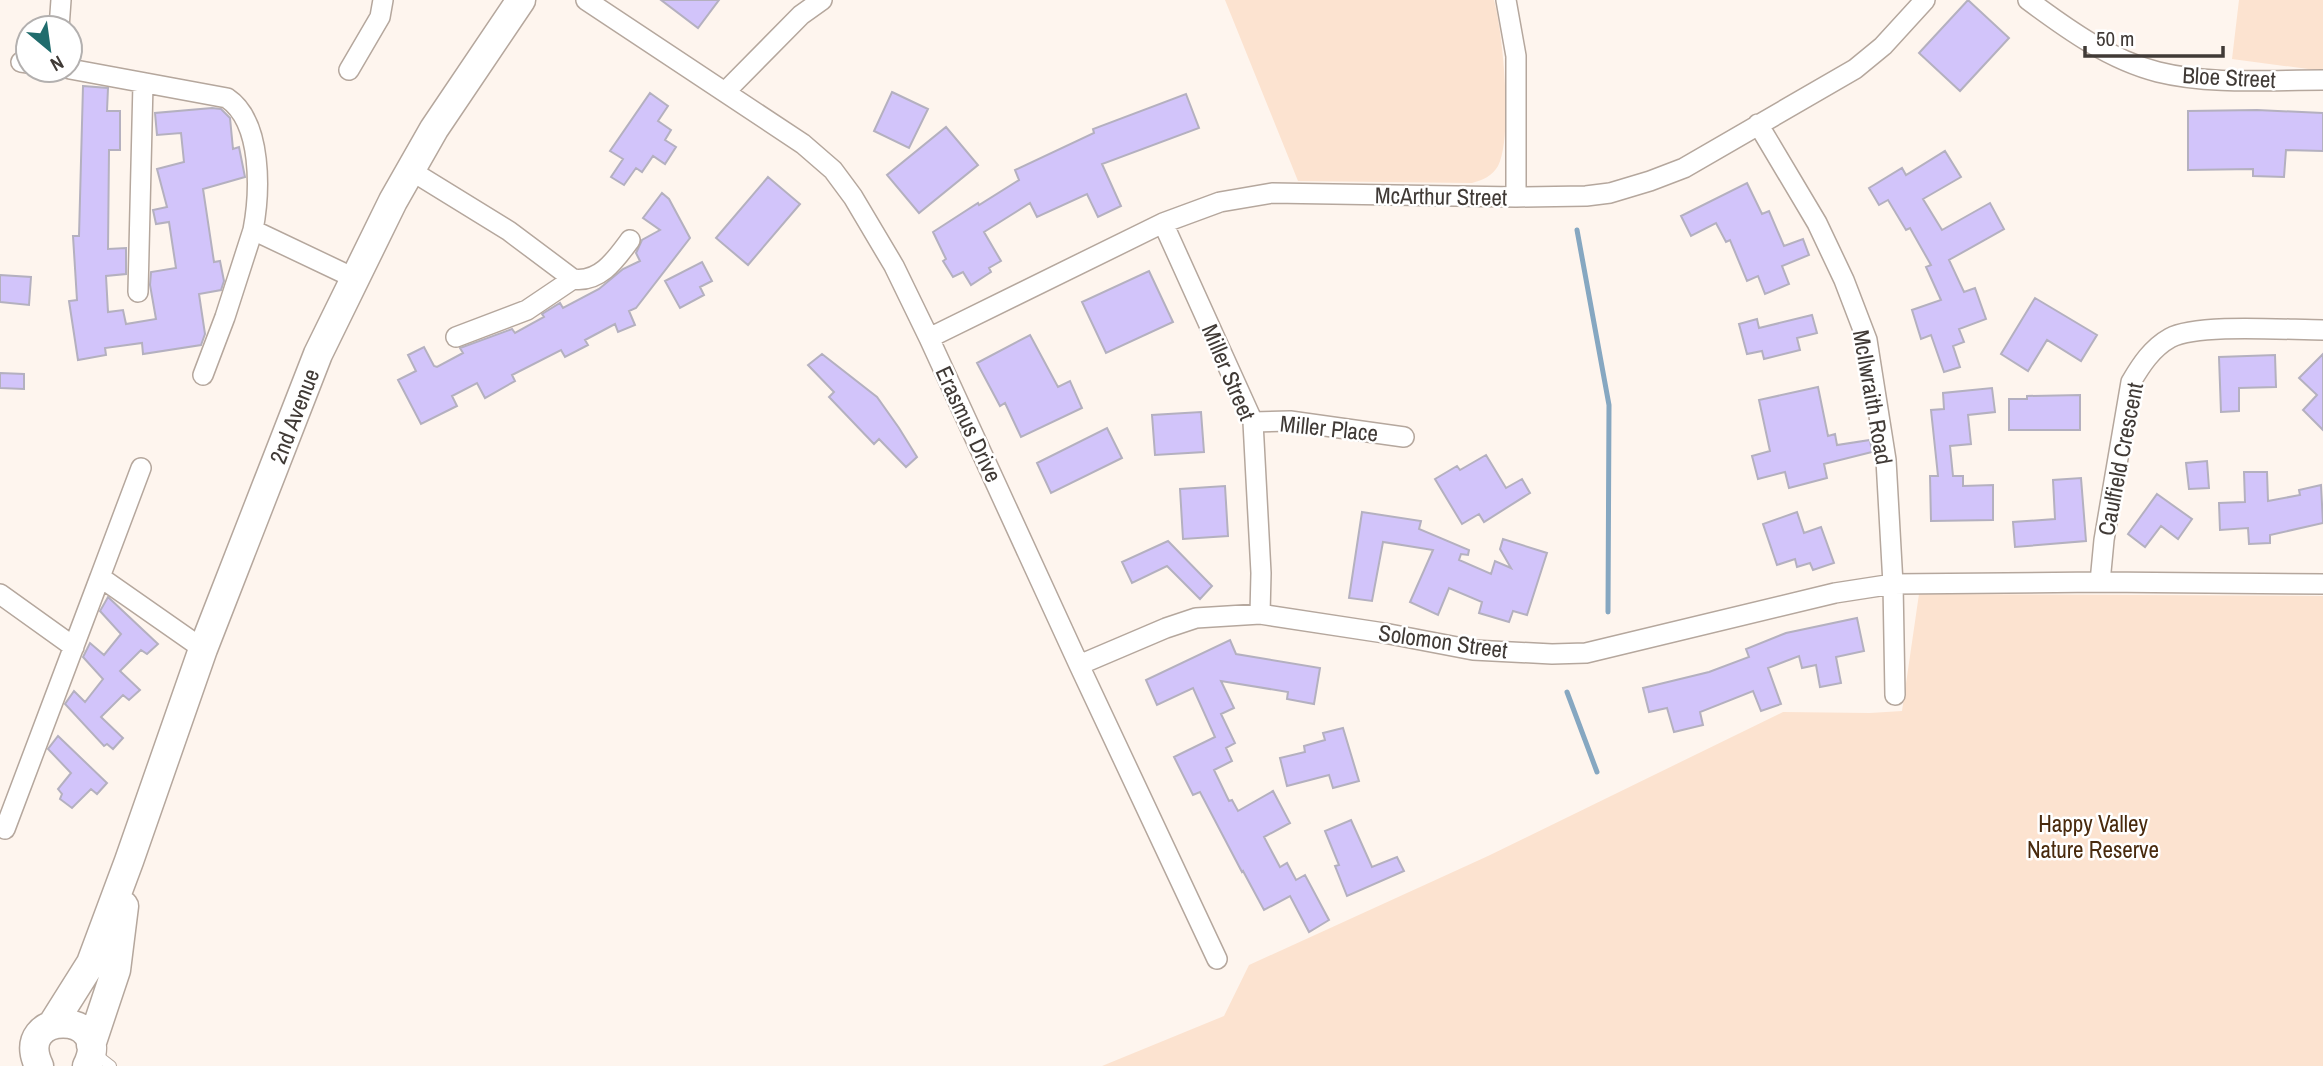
<svg xmlns="http://www.w3.org/2000/svg" width="2323" height="1066" font-family="'Archivo Narrow',sans-serif">
  <style>
    .green { fill: #fce3d0 }
    .lines { fill: none; stroke-linecap: round; stroke-linejoin: round }
    .stream { stroke: #86a7c1; stroke-width: 5 }
    .building { fill: #d2c4fa; stroke: #b4b0bf; stroke-width: 2 }
    .lane-casing { stroke: #b5a79d; stroke-width: 12 }
    .street-casing { stroke: #b5a79d; stroke-width: 22 }
    .secondary-casing { stroke: #b5a79d; stroke-width: 31 }
    .lane { stroke: #fff; stroke-width: 10 }
    .street { stroke: #fff; stroke-width: 19 }
    .secondary { stroke: #fff; stroke-width: 28 }
    .labels { text-anchor: middle; dominant-baseline: central; stroke-width: 5; stroke-linejoin: round; paint-order: stroke }
    .street-label { font-size: 23px; fill: #403a36; stroke: #fff }
    .park-label { font-size: 23px; fill: #492a0d; stroke: #fff }
  </style>
  <rect width="100%" height="100%" fill="#fef5ee"/>
  <path class="green" d="M 1225,0 L 1494,0 C 1503,33 1513,137 1498,166 C 1492,176 1483,180 1472,183 L 1298,181 Z
    M 2239,0 L 2323,0 L 2323,71 L 2232,59 Z
    M 1919,594 L 2323,596 L 2323,1066 L 1102,1066 L 1224,1016 L 1249,965 L 1488,856 L 1783,712 L 1870,713 L 1902,711 Z"/>
  <g class="lines">
    <path class="stream" d="M 1577,230 L 1609,405 L 1608,612
      M 1567,692 L 1597,772"/>
  </g>
  <path class="building" d="M 661,0 L 719,0 L 698,28 Z
    M 1968,0 L 2009,38 L 1960,91 L 1919,53 Z
    M 83,86 L 108,88 L 107,111 L 120,111 L 120,150 L 109,150 L 108,249 L 126,248 L 126,274 L 106,276 L 108,312 L 123,310 L 126,324 L 156,319 L 150,285 L 151,272 L 176,268 L 169,222 L 156,224 L 153,210 L 167,207 L 157,169 L 184,162 L 181,133 L 157,135 L 155,113 L 212,108 L 221,109 L 230,118 L 233,149 L 239,147 L 245,177 L 203,189 L 214,262 L 220,261 L 224,281 L 221,290 L 199,294 L 205,334 L 201,345 L 143,354 L 142,343 L 105,348 L 106,355 L 78,360 L 69,301 L 77,300 L 73,236 L 79,236 Z
    M 892,92 L 928,109 L 909,148 L 874,131 Z
    M 650,93 L 668,106 L 658,121 L 671,130 L 665,140 L 676,147 L 665,164 L 653,156 L 642,172 L 636,168 L 624,185 L 611,177 L 623,159 L 610,151 Z
    M 1186,94 L 1199,128 L 1102,164 L 1121,206 L 1098,217 L 1087,194 L 1037,217 L 1030,203 L 984,232 L 1001,261 L 989,268 L 991,272 L 971,285 L 963,272 L 953,277 L 943,261 L 946,259 L 933,232 L 978,203 L 979,205 L 1019,180 L 1015,170 L 1094,133 L 1093,129 Z
    M 2257,110 L 2323,113 L 2323,151 L 2286,150 L 2284,177 L 2253,176 L 2253,169 L 2188,170 L 2188,111 Z
    M 946,127 L 978,165 L 919,213 L 887,175 Z
    M 1945,151 L 1961,177 L 1923,199 L 1942,230 L 1990,203 L 2004,229 L 1949,260 L 1964,292 L 1975,288 L 1986,319 L 1959,329 L 1964,342 L 1953,346 L 1960,367 L 1944,372 L 1931,335 L 1921,339 L 1912,310 L 1941,300 L 1926,267 L 1931,265 L 1910,228 L 1906,230 L 1888,200 L 1879,205 L 1869,188 L 1902,168 L 1906,175 Z
    M 768,177 L 800,204 L 748,265 L 716,238 Z
    M 1747,183 L 1762,214 L 1769,211 L 1784,246 L 1803,239 L 1809,255 L 1782,266 L 1789,284 L 1765,294 L 1758,276 L 1747,281 L 1730,240 L 1726,242 L 1716,223 L 1691,236 L 1681,216 Z
    M 662,193 L 669,199 L 690,238 L 636,308 L 629,311 L 635,325 L 618,332 L 615,324 L 585,340 L 588,345 L 565,357 L 561,350 L 512,375 L 515,381 L 485,398 L 477,383 L 452,396 L 457,406 L 421,424 L 398,380 L 416,371 L 408,355 L 424,347 L 434,366 L 437,367 L 463,353 L 460,348 L 512,329 L 515,333 L 544,317 L 542,314 L 560,303 L 563,308 L 599,289 L 623,269 L 640,261 L 636,253 L 642,240 L 660,230 L 643,218 Z
    M 702,262 L 712,281 L 700,287 L 704,295 L 680,308 L 665,281 Z
    M 1149,271 L 1173,322 L 1106,353 L 1082,302 Z
    M 0,275 L 31,277 L 29,305 L 0,302 Z
    M 2035,298 L 2097,335 L 2081,361 L 2047,340 L 2028,371 L 2001,354 Z
    M 1812,315 L 1817,333 L 1797,338 L 1800,350 L 1764,359 L 1762,351 L 1747,354 L 1739,324 L 1757,319 L 1759,328 Z
    M 1030,335 L 1058,387 L 1070,381 L 1082,408 L 1021,437 L 1005,403 L 1000,406 L 977,363 Z
    M 822,354 L 877,397 L 899,428 L 917,457 L 906,467 L 879,439 L 874,444 L 829,397 L 834,392 L 808,365 Z
    M 2323,354 L 2323,430 L 2303,410 L 2317,395 L 2299,378 Z
    M 2275,355 L 2276,387 L 2239,388 L 2239,411 L 2221,412 L 2219,357 Z
    M 0,373 L 24,374 L 24,389 L 0,388 Z
    M 1818,387 L 1828,436 L 1835,434 L 1837,445 L 1870,440 L 1872,452 L 1824,464 L 1827,478 L 1789,488 L 1785,472 L 1758,479 L 1752,456 L 1770,451 L 1759,400 Z
    M 1992,388 L 1995,412 L 1968,415 L 1971,444 L 1950,446 L 1953,476 L 1963,476 L 1963,486 L 1993,485 L 1993,520 L 1931,521 L 1930,476 L 1938,476 L 1931,410 L 1944,409 L 1943,393 Z
    M 2080,395 L 2080,430 L 2009,430 L 2009,399 L 2027,399 L 2027,396 Z
    M 1201,412 L 1204,452 L 1155,455 L 1152,415 Z
    M 1107,428 L 1122,458 L 1051,493 L 1037,463 Z
    M 1486,455 L 1506,488 L 1522,479 L 1530,493 L 1484,522 L 1479,514 L 1462,524 L 1435,479 L 1457,466 L 1460,470 Z
    M 2207,461 L 2209,488 L 2189,489 L 2186,463 Z
    M 2244,472 L 2267,472 L 2268,501 L 2300,495 L 2299,490 L 2321,485 L 2323,523 L 2270,535 L 2270,543 L 2249,544 L 2248,528 L 2220,530 L 2219,503 L 2245,502 Z
    M 2081,478 L 2086,541 L 2015,547 L 2013,522 L 2055,519 L 2053,480 Z
    M 1225,486 L 1228,536 L 1183,539 L 1180,489 Z
    M 2157,494 L 2192,519 L 2178,539 L 2161,526 L 2145,547 L 2128,534 Z
    M 1362,512 L 1421,521 L 1419,529 L 1469,550 L 1468,555 L 1461,554 L 1459,560 L 1491,574 L 1495,561 L 1511,568 L 1500,549 L 1503,539 L 1547,553 L 1527,615 L 1513,611 L 1509,622 L 1479,613 L 1482,602 L 1449,588 L 1438,615 L 1410,602 L 1433,550 L 1383,542 L 1372,601 L 1349,598 Z
    M 1797,512 L 1804,533 L 1821,527 L 1834,563 L 1813,570 L 1810,563 L 1797,567 L 1795,559 L 1777,565 L 1763,524 Z
    M 1168,541 L 1212,586 L 1200,599 L 1167,566 L 1132,583 L 1122,562 Z
    M 108,597 L 158,644 L 147,654 L 141,650 L 120,671 L 140,690 L 129,700 L 123,695 L 101,717 L 123,738 L 113,749 L 107,744 L 104,746 L 65,704 L 74,691 L 85,702 L 103,679 L 83,657 L 90,643 L 104,655 L 121,634 L 100,611 Z
    M 1857,618 L 1864,651 L 1836,657 L 1841,683 L 1820,687 L 1816,665 L 1802,668 L 1799,656 L 1768,668 L 1781,704 L 1761,711 L 1753,691 L 1700,712 L 1703,725 L 1674,732 L 1667,708 L 1649,712 L 1643,688 L 1709,672 L 1749,657 L 1746,649 L 1786,633 Z
    M 1230,640 L 1236,654 L 1320,668 L 1314,704 L 1287,699 L 1288,692 L 1221,681 L 1234,708 L 1221,714 L 1235,743 L 1226,748 L 1232,761 L 1214,770 L 1229,801 L 1232,800 L 1238,811 L 1273,791 L 1290,823 L 1264,837 L 1280,867 L 1287,863 L 1296,880 L 1305,875 L 1329,920 L 1309,932 L 1290,896 L 1264,910 L 1243,871 L 1242,872 L 1200,792 L 1193,795 L 1174,757 L 1215,737 L 1193,688 L 1157,705 L 1146,680 Z
    M 1343,728 L 1359,781 L 1333,788 L 1329,775 L 1287,786 L 1280,758 L 1305,752 L 1304,746 L 1325,740 L 1323,733 Z
    M 58,736 L 107,783 L 97,794 L 91,789 L 72,808 L 60,799 L 62,794 L 58,789 L 71,773 L 48,749 Z
    M 1351,820 L 1372,867 L 1397,857 L 1404,871 L 1347,896 L 1335,866 L 1339,865 L 1325,831 Z"/>
  <g class="lines">
    <defs>
      <path id="lane" d="M 93,1052 L 111,1066"/>
      <path id="street" d="M 586,0 L 803,144 L 833,170 L 853,197 L 894,266 L 929,338 L 1079,665 L 1217,959
        M 1506,0 L 1516,56 L 1516,197
        M 2028,0 C 2067,29 2110,60 2158,72 C 2211,85 2268,80 2323,80
        M 59,28 L 61,0
        M 21,62 L 28,63
        M 70,69 L 227,98 C 263,122 260,193 253,230 L 354,278
        M 349,70 L 380,17 L 383,0
        M 726,91 L 801,15 L 822,0
        M 1758,124 L 1817,223 L 1844,280 L 1867,340 L 1886,460 L 1893,584 L 1895,695
        M 410,170 L 509,231 L 573,279 C 600,283 616,259 630,240
        M 1163,223 L 1253,422 L 1261,573 L 1260,614
        M 138,292 L 143,83
        M 2323,330 C 2288,330 2197,323 2170,338 C 2152,348 2141,365 2131,382 L 2104,540 L 2100,582 L 2323,584
        M 456,337 L 527,310 L 573,279
        M 929,338 L 1163,223 L 1220,202 L 1272,193 L 1516,197 L 1586,196 L 1610,193 L 1650,181 L 1684,168 L 1855,69 L 1883,46 L 1925,0
        M 203,375 L 225,317 L 253,230
        M 1253,422 L 1290,421 L 1404,437
        M 100,577 L 141,468
        M 0,594 L 74,647
        M 1079,665 L 1166,628 L 1196,618 L 1260,614 L 1384,633 L 1473,650 L 1552,654 L 1586,653 L 1835,593 L 1893,584 L 2100,582
        M 5,829 L 100,577 L 203,649"/>
      <path id="secondary" d="M 52,1025 L 91,963 L 129,861 L 203,649 L 318,354 L 393,201 L 434,129 L 521,0
        M 91,1045 L 116,970 L 124,906
        M 39,1066 C 12,1009 115,1010 87,1066"/>
    </defs>
    <use href="#lane" class="lane-casing"/>
    <use href="#street" class="street-casing"/>
    <use href="#secondary" class="secondary-casing"/>
    <use href="#lane" class="lane"/>
    <use href="#street" class="street"/>
    <use href="#secondary" class="secondary"/>
  </g>
  <g class="labels">
    <g class="street-label">
      <text transform="translate(2229 77) rotate(3)">Bloe Street</text>
      <text transform="translate(1441 196) rotate(1)">McArthur Street</text>
      <text transform="translate(1229 372) rotate(67)">Miller Street</text>
      <text transform="translate(1873 397) rotate(80)">McIlwraith Road</text>
      <text transform="translate(294 416) rotate(-69)">2nd Avenue</text>
      <text transform="translate(969 424) rotate(65)">Erasmus Drive</text>
      <text transform="translate(1329 428) rotate(6)">Miller Place</text>
      <text transform="translate(2120 459) rotate(-79)">Caulfield Crescent</text>
      <text transform="translate(1443 641) rotate(8)">Solomon Street</text>
    </g>
    <g class="park-label">
      <text x="2093" y="823">Happy Valley<tspan x="2093" dy="26">Nature Reserve</tspan></text>
    </g>
  </g>
  <g transform="translate(49 49) rotate(151)"><circle r="33" fill="#ffffff" stroke="#b3b0af" stroke-width="2"/>
  <path d="M0-5L12 26L0 18L-12 26Z" fill="#206c6d"/>
  <text y="-10" font-size="19" font-weight="bold" text-anchor="middle" fill="#403a36">N</text>
  </g>
  <path d="M2085 46v10h138v-10" fill="none" stroke="#403a36" stroke-width="3.5"/>
  <text x="2096" y="46" font-size="21" fill="#403a36" stroke="#ffffff" stroke-width="5" paint-order="stroke">50 m</text>
</svg>
